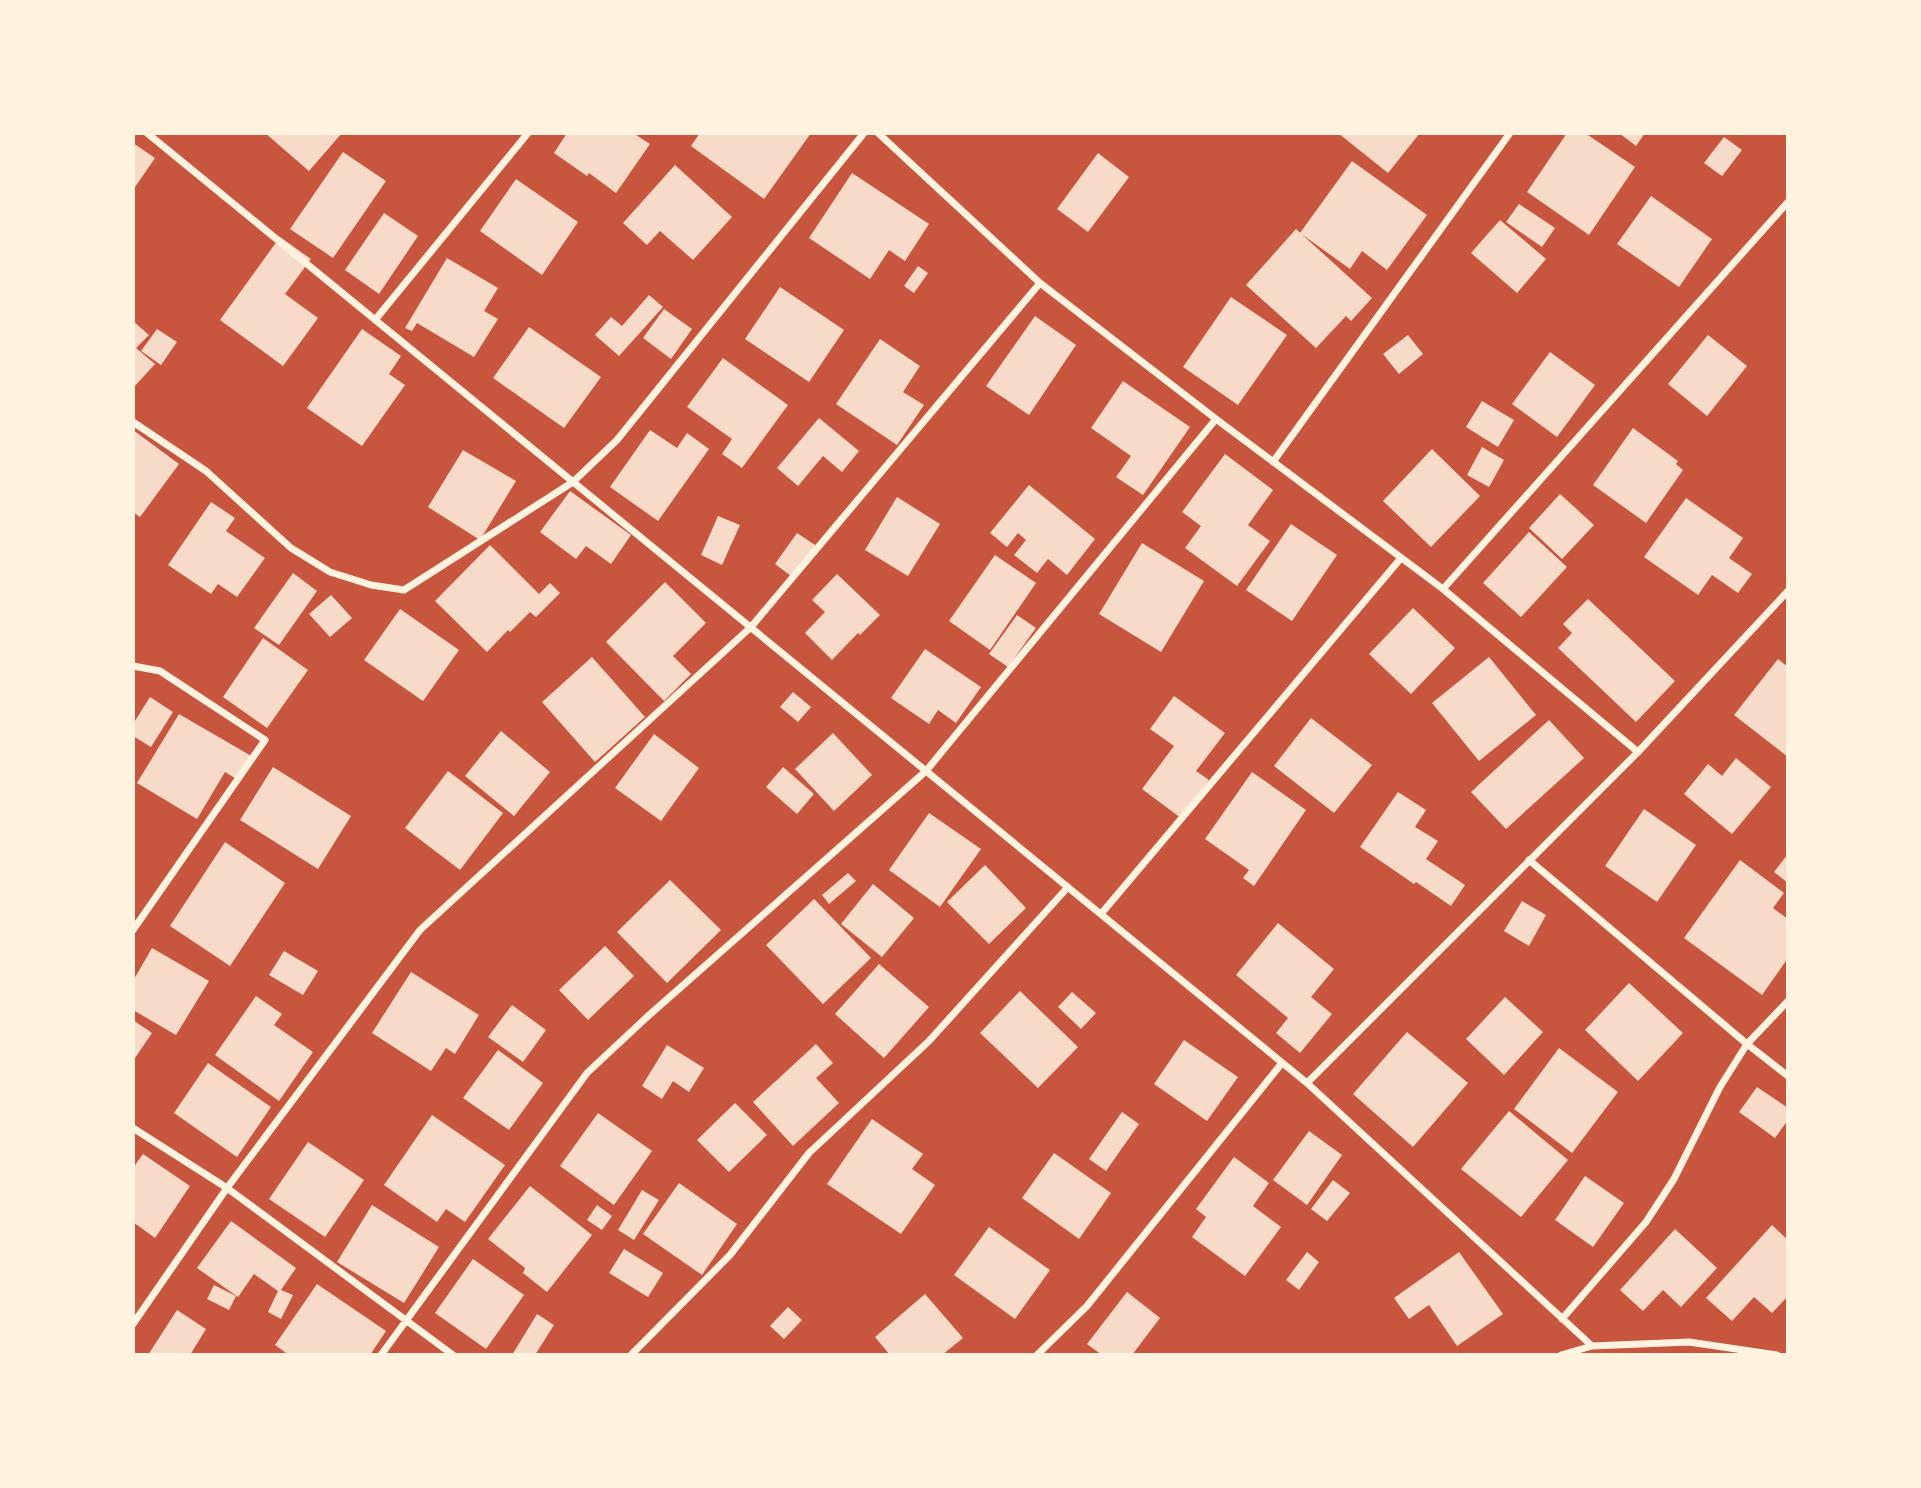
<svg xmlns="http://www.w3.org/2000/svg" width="1921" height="1488" font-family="Roboto,sans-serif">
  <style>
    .building { fill: #f7dbc8 }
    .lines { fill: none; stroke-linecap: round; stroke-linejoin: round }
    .minor { stroke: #fff3e0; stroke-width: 7 }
  </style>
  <rect width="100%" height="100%" fill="#c8553d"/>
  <path class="building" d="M 265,133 L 342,133 L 309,171 Z
    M 567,133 L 633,133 L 650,144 L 616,193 L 589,173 L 587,176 L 554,153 Z
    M 700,133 L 811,133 L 764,199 L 691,146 Z
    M 1338,133 L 1420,133 L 1388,173 Z
    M 1567,133 L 1585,133 L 1635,167 L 1589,235 L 1527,192 Z
    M 1619,133 L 1645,133 L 1636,146 Z
    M 1724,137 L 1742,150 L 1722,176 L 1704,163 Z
    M 133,143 L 155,158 L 133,190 Z
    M 343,152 L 386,181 L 333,258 L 290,229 Z
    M 1098,153 L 1129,177 L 1088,232 L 1057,209 Z
    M 1352,161 L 1427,215 L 1387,270 L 1362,251 L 1350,269 L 1300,233 Z
    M 675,165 L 732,217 L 693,260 L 660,231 L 647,245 L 623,223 Z
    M 852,173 L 929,224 L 905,261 L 889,250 L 870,279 L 809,238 Z
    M 516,179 L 578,222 L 542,275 L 480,231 Z
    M 1651,196 L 1712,239 L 1679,287 L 1617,244 Z
    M 1519,204 L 1555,228 L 1542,247 L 1506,222 Z
    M 384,213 L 418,236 L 379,294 L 345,270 Z
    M 1500,220 L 1546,259 L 1517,293 L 1471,253 Z
    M 1296,229 L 1372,298 L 1351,321 L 1346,316 L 1316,348 L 1246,285 Z
    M 280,237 L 311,259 L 285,294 L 318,318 L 283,366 L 220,320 Z
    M 447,258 L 498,288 L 484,311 L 498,319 L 474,357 L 417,323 L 412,331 L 405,328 Z
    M 918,266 L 928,273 L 914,293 L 904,286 Z
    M 780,287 L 844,330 L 809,382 L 745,339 Z
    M 649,295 L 663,307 L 619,356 L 595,335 L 611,317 L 622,326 Z
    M 1231,297 L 1287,335 L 1238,405 L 1183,367 Z
    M 664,309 L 692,329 L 671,359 L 643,338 Z
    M 1035,316 L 1076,345 L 1029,415 L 986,386 Z
    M 133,321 L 149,335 L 136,348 L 155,364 L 133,388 Z
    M 529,327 L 601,377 L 564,428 L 493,378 Z
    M 157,329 L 177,342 L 161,365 L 141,351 Z
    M 362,329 L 401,356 L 389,374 L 405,385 L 362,446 L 307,408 Z
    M 1408,335 L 1423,354 L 1399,374 L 1383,354 Z
    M 1708,335 L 1747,366 L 1707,416 L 1668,384 Z
    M 880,339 L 920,366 L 903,392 L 924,405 L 897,445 L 836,404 Z
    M 1550,352 L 1595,385 L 1557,437 L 1512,404 Z
    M 723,358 L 788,405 L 742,468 L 722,454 L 732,439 L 687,407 Z
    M 1123,381 L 1190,427 L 1143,495 L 1116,477 L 1131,456 L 1091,428 Z
    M 1482,401 L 1514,420 L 1498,447 L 1466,427 Z
    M 819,418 L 859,451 L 842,472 L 823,456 L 798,486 L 777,468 Z
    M 1633,428 L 1678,461 L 1676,464 L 1683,470 L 1646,523 L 1593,485 Z
    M 133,430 L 179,464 L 140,517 L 133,512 Z
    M 650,430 L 677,448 L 687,433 L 709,449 L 658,521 L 610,487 Z
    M 1482,447 L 1504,460 L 1489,487 L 1467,475 Z
    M 1432,449 L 1480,496 L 1431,547 L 1383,501 Z
    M 463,450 L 516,481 L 480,540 L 428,507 Z
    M 1225,454 L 1273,490 L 1248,525 L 1270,541 L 1237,586 L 1185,548 L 1201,526 L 1182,512 Z
    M 1029,485 L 1095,539 L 1067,575 L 1048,559 L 1037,573 L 1014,555 L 1026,540 L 1018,533 L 1007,547 L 990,533 Z
    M 570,491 L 631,535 L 611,564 L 586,546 L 576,559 L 540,532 Z
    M 1560,494 L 1594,525 L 1562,559 L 1529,528 Z
    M 897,497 L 940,524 L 908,576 L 865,550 Z
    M 1686,498 L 1743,538 L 1729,558 L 1752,574 L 1738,593 L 1712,575 L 1698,595 L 1644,557 Z
    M 211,502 L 235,518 L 226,531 L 265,558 L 237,597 L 218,584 L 211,594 L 168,565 Z
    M 718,516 L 740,525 L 722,565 L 701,555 Z
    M 1291,524 L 1337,555 L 1292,621 L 1246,590 Z
    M 1529,532 L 1567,567 L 1521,617 L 1483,583 Z
    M 797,533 L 818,547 L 795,579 L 775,564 Z
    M 1142,543 L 1204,581 L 1161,652 L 1099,614 Z
    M 490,545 L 539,594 L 550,583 L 560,593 L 536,617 L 530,612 L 510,632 L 508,630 L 487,652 L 435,601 Z
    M 995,555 L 1036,583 L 990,650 L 949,621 Z
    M 293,573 L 317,591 L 279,645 L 254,628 Z
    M 837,574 L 880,615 L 860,635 L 858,633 L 832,660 L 805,633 L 825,612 L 812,600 Z
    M 665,582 L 706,623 L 673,656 L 691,674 L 664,701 L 606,642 Z
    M 331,595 L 352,618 L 330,637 L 309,614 Z
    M 1588,599 L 1675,681 L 1636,722 L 1558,648 L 1572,633 L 1563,624 Z
    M 1413,608 L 1455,648 L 1411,694 L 1369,654 Z
    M 400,609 L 459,650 L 423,701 L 364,660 Z
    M 1017,615 L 1036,628 L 1008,667 L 989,654 Z
    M 263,638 L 308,670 L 267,728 L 223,697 Z
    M 925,649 L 981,687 L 956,723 L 938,710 L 929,724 L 891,698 Z
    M 592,657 L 645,717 L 595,762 L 542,702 Z
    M 1489,657 L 1536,715 L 1479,761 L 1432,703 Z
    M 1778,659 L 1788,667 L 1788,757 L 1734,715 Z
    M 793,692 L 811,707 L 798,722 L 780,707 Z
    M 1174,696 L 1225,733 L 1196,771 L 1209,780 L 1181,818 L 1142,789 L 1174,746 L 1150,729 Z
    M 150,697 L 173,712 L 151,747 L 133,736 L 133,724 Z
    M 179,714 L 253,757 L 238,780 L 225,772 L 197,819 L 137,783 Z
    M 1311,718 L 1372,765 L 1334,813 L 1274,766 Z
    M 1549,720 L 1584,758 L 1506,829 L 1471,792 Z
    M 501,731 L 550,772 L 514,816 L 465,776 Z
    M 833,733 L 872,775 L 834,811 L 795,769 Z
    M 654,734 L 699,768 L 661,821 L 615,788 Z
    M 1736,758 L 1771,787 L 1732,834 L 1684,794 L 1708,764 L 1722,776 Z
    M 273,767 L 351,816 L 318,869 L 240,820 Z
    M 783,767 L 814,794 L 797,814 L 766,787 Z
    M 448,771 L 503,813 L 460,870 L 405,828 Z
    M 1252,772 L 1306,810 L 1254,886 L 1243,878 L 1249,870 L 1205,839 Z
    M 1398,792 L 1426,810 L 1415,827 L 1438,841 L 1426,859 L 1465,885 L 1451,906 L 1416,882 L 1414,884 L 1360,847 Z
    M 1644,809 L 1696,845 L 1657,902 L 1605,866 Z
    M 929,813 L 981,849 L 940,907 L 889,870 Z
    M 225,842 L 285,883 L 230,966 L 170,926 Z
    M 1788,854 L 1788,883 L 1774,872 Z
    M 1740,860 L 1784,893 L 1773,908 L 1788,919 L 1788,958 L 1762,995 L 1684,938 Z
    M 985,865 L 1026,908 L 989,944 L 947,902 Z
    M 848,873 L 856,881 L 829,904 L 822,895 Z
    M 670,880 L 721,930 L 667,983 L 617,932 Z
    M 873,884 L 914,918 L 882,957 L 841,924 Z
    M 814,899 L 871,958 L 823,1004 L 766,945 Z
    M 1522,901 L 1546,915 L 1529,946 L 1504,931 Z
    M 1278,923 L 1334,969 L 1311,997 L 1332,1014 L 1300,1053 L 1276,1033 L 1288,1018 L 1236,975 Z
    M 605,946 L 634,976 L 588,1020 L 559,990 Z
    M 152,948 L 209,981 L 176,1035 L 133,1010 L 133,981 Z
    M 284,951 L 318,971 L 303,995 L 269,975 Z
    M 879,964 L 929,1007 L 884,1058 L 835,1014 Z
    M 411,972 L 479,1015 L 455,1054 L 446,1048 L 431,1071 L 372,1033 Z
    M 1629,983 L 1683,1033 L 1638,1081 L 1585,1030 Z
    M 1020,991 L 1078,1047 L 1038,1088 L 980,1033 Z
    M 1072,992 L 1096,1013 L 1081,1029 L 1058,1007 Z
    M 256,996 L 282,1014 L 274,1025 L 313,1052 L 279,1101 L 215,1055 Z
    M 1505,997 L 1543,1032 L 1504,1075 L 1466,1039 Z
    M 512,1005 L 546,1030 L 523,1062 L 488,1037 Z
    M 133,1020 L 152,1033 L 133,1061 Z
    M 1407,1032 L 1468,1083 L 1413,1147 L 1353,1094 Z
    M 1184,1040 L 1238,1077 L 1207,1121 L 1154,1084 Z
    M 816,1044 L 833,1063 L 816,1078 L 839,1103 L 793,1146 L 753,1102 Z
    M 667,1045 L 704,1068 L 689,1092 L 673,1081 L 662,1099 L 642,1086 Z
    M 1559,1048 L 1618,1092 L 1572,1153 L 1514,1109 Z
    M 498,1050 L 543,1083 L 509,1130 L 463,1098 Z
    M 208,1063 L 271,1107 L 237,1157 L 174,1113 Z
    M 1757,1087 L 1788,1108 L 1788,1120 L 1775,1138 L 1739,1112 Z
    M 735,1103 L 767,1135 L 729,1172 L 697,1140 Z
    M 1509,1111 L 1568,1160 L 1521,1217 L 1461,1169 Z
    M 1122,1112 L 1139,1124 L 1106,1171 L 1089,1159 Z
    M 598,1113 L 652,1151 L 614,1205 L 560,1166 Z
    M 432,1115 L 505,1165 L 465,1222 L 446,1209 L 437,1222 L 384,1185 Z
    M 872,1119 L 923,1154 L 912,1169 L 935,1185 L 901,1234 L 827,1184 Z
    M 1309,1131 L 1342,1155 L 1307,1205 L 1273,1180 Z
    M 308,1142 L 364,1180 L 325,1237 L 269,1199 Z
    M 1054,1153 L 1111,1193 L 1079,1239 L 1022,1198 Z
    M 143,1154 L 190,1186 L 155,1238 L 133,1222 L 133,1168 Z
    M 1234,1157 L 1269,1183 L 1253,1206 L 1281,1227 L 1245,1276 L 1192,1237 L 1206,1217 L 1196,1209 Z
    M 1585,1176 L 1624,1203 L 1593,1247 L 1555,1220 Z
    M 1333,1180 L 1350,1193 L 1327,1221 L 1311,1209 Z
    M 679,1183 L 737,1224 L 702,1275 L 643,1234 Z
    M 530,1186 L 592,1235 L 547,1292 L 523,1273 L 525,1268 L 488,1239 Z
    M 642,1190 L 659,1200 L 634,1240 L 618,1230 Z
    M 372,1205 L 439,1247 L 404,1303 L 337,1262 Z
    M 597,1205 L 612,1216 L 602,1230 L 587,1220 Z
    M 231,1221 L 296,1268 L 281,1290 L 293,1295 L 281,1319 L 268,1312 L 278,1291 L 254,1274 L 238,1297 L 197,1268 Z
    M 1772,1225 L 1788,1240 L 1788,1296 L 1772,1313 L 1754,1297 L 1732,1321 L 1706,1298 Z
    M 989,1227 L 1050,1270 L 1015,1319 L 954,1275 Z
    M 1675,1229 L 1717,1268 L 1681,1307 L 1663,1290 L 1643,1311 L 1620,1290 Z
    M 624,1249 L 663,1273 L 648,1297 L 609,1273 Z
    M 1307,1252 L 1319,1262 L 1299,1290 L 1286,1280 Z
    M 1459,1252 L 1503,1314 L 1457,1346 L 1429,1305 L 1409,1319 L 1394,1298 Z
    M 473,1259 L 524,1295 L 486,1349 L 435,1313 Z
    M 317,1284 L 386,1331 L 370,1355 L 289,1355 L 275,1345 Z
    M 214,1285 L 236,1296 L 229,1310 L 207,1299 Z
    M 1127,1292 L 1160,1318 L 1132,1355 L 1102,1355 L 1087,1344 Z
    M 925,1294 L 963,1338 L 942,1355 L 890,1355 L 875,1337 Z
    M 788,1307 L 802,1320 L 784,1339 L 770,1326 Z
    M 177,1310 L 206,1329 L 190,1355 L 148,1355 Z
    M 537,1314 L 554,1325 L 535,1355 L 512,1355 Z"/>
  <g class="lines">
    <path class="minor" d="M 147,133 L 1307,1083 L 1592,1346
      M 878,133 L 1040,283 L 1216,419 L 1443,589 L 1638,752
      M 375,320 L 528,133
      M 133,422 L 206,471 L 291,548 L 330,572 L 371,585 L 404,590 L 573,482 L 617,440 L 864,133
      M 1273,462 L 1510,133
      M 1443,589 L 1788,202
      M 133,666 L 160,671 L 265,740 L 133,930
      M 1529,860 L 1747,1044 L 1788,1076
      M 1101,914 L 1401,558
      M 1307,1083 L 1638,752 L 1788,591
      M 133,1128 L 227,1188 L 453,1355
      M 1562,1319 L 1646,1222 L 1674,1179 L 1720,1087 L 1747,1044 L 1788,1001
      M 133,1324 L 227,1188 L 420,930 L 751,627 L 1040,283
      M 381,1355 L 587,1073 L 647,1017 L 926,771 L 1216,419
      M 631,1355 L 730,1255 L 809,1153 L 929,1041 L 1068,887
      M 1037,1355 L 1087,1306 L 1282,1063
      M 1561,1355 L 1592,1346 L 1689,1342 L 1777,1355"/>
  </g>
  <rect width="1921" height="1488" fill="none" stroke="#fff3e0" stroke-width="270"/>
</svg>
